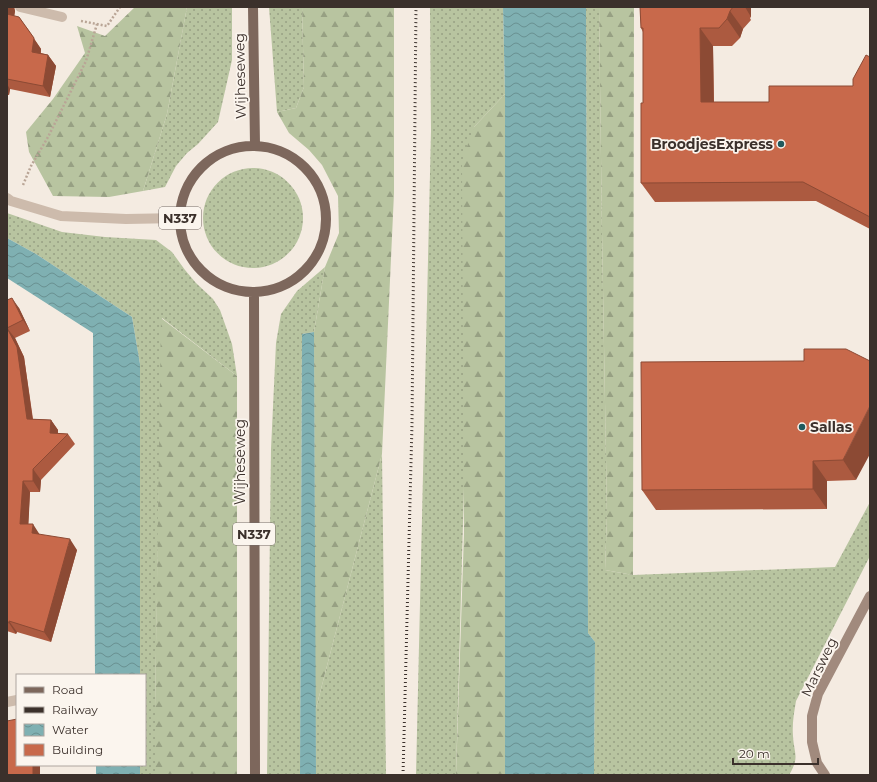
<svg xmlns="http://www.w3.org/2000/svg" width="877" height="782" font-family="Montserrat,sans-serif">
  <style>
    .grass { fill: url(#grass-dots) }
    .forest { fill: url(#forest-firs) }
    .water { fill: url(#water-waves) }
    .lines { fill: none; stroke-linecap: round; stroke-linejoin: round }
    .path { stroke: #b9a596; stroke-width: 2.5; stroke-dasharray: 2 2; stroke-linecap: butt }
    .street { stroke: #cdbbac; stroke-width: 10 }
    .secondary { stroke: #a18a7d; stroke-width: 10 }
    .primary { stroke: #7d675c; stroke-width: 10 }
    .rail { stroke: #3b302b; stroke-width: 3; stroke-dasharray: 1 3; stroke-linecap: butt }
    .wall { fill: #ac5a40 }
    .shaded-wall { fill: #8c4a34 }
    .building { fill: #c8694b; stroke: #8c4a34 }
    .poi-dot { fill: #1f5a5e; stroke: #fbf5ee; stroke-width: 1.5 }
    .labels { text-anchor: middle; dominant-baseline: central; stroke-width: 3.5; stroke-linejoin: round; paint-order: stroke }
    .shield { fill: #fbf5ee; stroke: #756b66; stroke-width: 1 }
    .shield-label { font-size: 13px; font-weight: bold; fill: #3b302b }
    .street-label { font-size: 14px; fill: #3b302b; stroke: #fbf5ee }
    .poi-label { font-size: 14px; font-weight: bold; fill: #3b302b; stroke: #fbf5ee; text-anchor: end }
  </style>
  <defs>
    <pattern id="grass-dots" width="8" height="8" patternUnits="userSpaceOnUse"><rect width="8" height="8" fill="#b8c4a0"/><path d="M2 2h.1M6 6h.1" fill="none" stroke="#97a083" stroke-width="1.8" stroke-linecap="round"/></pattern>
    <pattern id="forest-firs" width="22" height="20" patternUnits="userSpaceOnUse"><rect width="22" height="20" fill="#b8c4a0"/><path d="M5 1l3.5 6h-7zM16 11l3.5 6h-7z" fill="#97a083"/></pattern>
    <pattern id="water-waves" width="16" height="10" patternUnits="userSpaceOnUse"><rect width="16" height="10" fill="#7fb0b2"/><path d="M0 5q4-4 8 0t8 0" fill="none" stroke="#699091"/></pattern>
  </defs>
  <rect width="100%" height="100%" fill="#f4ebe1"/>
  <path class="grass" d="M 187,7 L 232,7 L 232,60 L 218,122 L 198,144 L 187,153 L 176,166 L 165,187 L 143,191 L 167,114 Z
    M 269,7 L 302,7 L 304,87 L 296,108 L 277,112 Z
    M 430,7 L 503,7 L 505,94 L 474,127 L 456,775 L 416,775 L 431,131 Z
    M 586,7 L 599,7 L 602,232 L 607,515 L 605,570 L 633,575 L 835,567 L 870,502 L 870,556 L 796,701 C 794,713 792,724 793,736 C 794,754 800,757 789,775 L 594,775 L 595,642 L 588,633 Z
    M203 218a50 50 0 1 1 100 0a50 50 0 1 1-100 0Z
    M 7,213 L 62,232 L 105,237 L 156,240 L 172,252 L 185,270 L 196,283 L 213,299 L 220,310 L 232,344 L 237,376 L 162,318 L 155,709 L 155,775 L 140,775 L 140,765 L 145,765 L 145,675 L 140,675 L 140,364 L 132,317 L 36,254 L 7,238 Z
    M 325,267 L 314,332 L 302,334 L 300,775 L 267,775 L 271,449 L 276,343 L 281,314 L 297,291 Z
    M 382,454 L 386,775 L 316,775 L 315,712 Z"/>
  <path class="forest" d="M 135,7 L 187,7 L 167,114 L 143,191 L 109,197 L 53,196 L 29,152 L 26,132 L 53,99 L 85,53 L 77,26 L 105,36 Z
    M 302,7 L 394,7 L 394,193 L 382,454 L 315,712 L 314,332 L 325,267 L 339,233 L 338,196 L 322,165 L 309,150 L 289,133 L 277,112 L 296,108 L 304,87 Z
    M 599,7 L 634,7 L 633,575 L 605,570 L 607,515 L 602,232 Z
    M 505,94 L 505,775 L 456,775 L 464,533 L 462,161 L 474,127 Z
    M 161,318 L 237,376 L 237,775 L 155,775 L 155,709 Z"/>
  <path class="water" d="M 503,7 L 586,7 L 588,633 L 595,642 L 594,775 L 505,775 L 505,94 Z
    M 7,238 L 36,254 L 132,317 L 140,364 L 140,675 L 95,675 L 93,333 L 7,278 Z
    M 314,332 L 316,775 L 300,775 L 302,334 Z
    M 96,765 L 140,765 L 140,775 L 96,775 Z"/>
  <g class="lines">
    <path class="path" d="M 81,21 L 107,26 L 120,7
      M 23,185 L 31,166 L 48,137 L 86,61 L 97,24"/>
    <path class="street" d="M 20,7 L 62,17
      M 7,198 L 11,201 L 61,216 L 126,219 L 180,218
      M 7,702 L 17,700"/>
    <path class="secondary" d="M 825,775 L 817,763 L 812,742 L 812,716 L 818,694 L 870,596"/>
    <path class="primary" d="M 253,7 L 255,145
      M180 219a73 73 0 1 1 146 0a73 73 0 1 1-146 0Z
      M 254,293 L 255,775"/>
    <path class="rail" d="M 403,775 L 412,424 L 416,7"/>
  </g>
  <path class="wall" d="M 7,7 L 14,7 L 15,11 L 14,16 L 27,28 L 41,49 L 41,53 L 48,55 L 56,66 L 50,97 L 10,89 L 9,95 L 7,95 Z
    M 640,7 L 751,7 L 751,17 L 750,18 L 751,20 L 743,29 L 740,38 L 732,46 L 713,46 L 714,102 L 769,102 L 853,86 L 870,57 L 870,229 L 816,201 L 655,202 L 641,183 L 643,103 L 643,32 L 641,28 Z
    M 7,300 L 19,308 L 30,331 L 15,338 L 24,357 L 33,419 L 51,420 L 58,430 L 58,433 L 68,434 L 75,444 L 41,480 L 40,492 L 30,492 L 28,524 L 40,535 L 77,550 L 51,642 L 17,632 L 16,634 L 7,631 Z
    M 804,361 L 856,480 L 827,481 L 827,509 L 656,510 L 642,490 Z"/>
  <path class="shaded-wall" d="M 7,7 L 14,7 L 15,11 L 13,25 L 7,17 Z
    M 745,7 L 751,7 L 751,17 Z
    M 730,11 L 743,29 L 740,38 L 727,19 Z
    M 19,17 L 41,49 L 39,63 L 32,52 Z
    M 700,28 L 713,46 L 714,121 L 701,102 Z
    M 48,55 L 56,66 L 50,97 L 43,86 Z
    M 7,84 L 10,89 L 9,95 L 7,92 Z
    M 12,298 L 19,308 L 30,331 L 23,320 Z
    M 7,328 L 15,338 L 24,357 L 34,429 L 27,419 Z
    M 870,406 L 870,454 L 856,480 L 843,460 Z
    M 51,420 L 58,430 L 57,443 L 50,433 Z
    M 813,461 L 827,481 L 827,509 L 813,489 Z
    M 33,469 L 41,480 L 40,492 L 33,481 Z
    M 23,481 L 30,492 L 28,534 L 20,524 Z
    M 33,524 L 40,535 L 32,533 Z
    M 70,539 L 77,550 L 51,642 L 44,632 Z
    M 9,621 L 17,632 L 16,634 L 9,623 Z
    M 33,765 L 40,765 L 40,775 L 33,775 Z"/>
  <path class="building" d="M 640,7 L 733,7 L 730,11 L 727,19 L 719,28 L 700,28 L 701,102 L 769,102 L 769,86 L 853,86 L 853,79 L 866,55 L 870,57 L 870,217 L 803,182 L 641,183 L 641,103 L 643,103 L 643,28 L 641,28 Z
    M 7,14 L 19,17 L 34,38 L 32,52 L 48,55 L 43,86 L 7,79 Z
    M 12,298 L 23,320 L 7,328 L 17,347 L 27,419 L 51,420 L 50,433 L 68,434 L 33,469 L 33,481 L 23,481 L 20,524 L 33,524 L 32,533 L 70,539 L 44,632 L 9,621 L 9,623 L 7,622 L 7,300 Z
    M 804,349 L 846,349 L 870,361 L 870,406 L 843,460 L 813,461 L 813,489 L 642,490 L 641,362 L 804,361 Z
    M 17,719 L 17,765 L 33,765 L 33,775 L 7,775 L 7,721 Z"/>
  <g class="poi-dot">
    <circle cx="781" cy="144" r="4"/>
    <circle cx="802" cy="427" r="4"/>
  </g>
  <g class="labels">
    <g class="shield">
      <rect x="159" y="207" width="42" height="22" rx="3"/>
      <rect x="233" y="523" width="42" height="22" rx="3"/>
    </g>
    <g class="shield-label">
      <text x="180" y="218">N337</text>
      <text x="254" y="534">N337</text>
    </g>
    <g class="street-label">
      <text transform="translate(240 76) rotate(-91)">Wijheseweg</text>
      <text transform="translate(240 462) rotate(-90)">Wijheseweg</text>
      <text transform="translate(819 667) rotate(-64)">Marsweg</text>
    </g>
    <g class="poi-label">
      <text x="773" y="144">BroodjesExpress</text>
      <text x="810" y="427" text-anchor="start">Sallas</text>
    </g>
  </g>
  <rect width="877" height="782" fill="none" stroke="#3b302b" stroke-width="16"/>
  <rect x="16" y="674" width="130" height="92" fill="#fbf5ee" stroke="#aea6a0"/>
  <rect x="24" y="687" width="20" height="6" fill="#7d675c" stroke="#aea6a0"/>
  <text x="52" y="694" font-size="12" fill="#3b302b">Road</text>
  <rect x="24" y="707" width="20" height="6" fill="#3b302b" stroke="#aea6a0"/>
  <text x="52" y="714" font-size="12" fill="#3b302b">Railway</text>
  <rect x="24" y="724" width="20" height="12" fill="url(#water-waves)" stroke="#aea6a0"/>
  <text x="52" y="734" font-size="12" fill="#3b302b">Water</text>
  <rect x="24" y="744" width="20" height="12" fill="#c8694b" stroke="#aea6a0"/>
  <text x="52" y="754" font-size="12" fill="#3b302b">Building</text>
  <path d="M733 758v6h85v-6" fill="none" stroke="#3b302b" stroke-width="2"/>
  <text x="739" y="758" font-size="12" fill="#3b302b" stroke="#fbf5ee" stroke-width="3" paint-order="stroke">20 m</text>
</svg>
